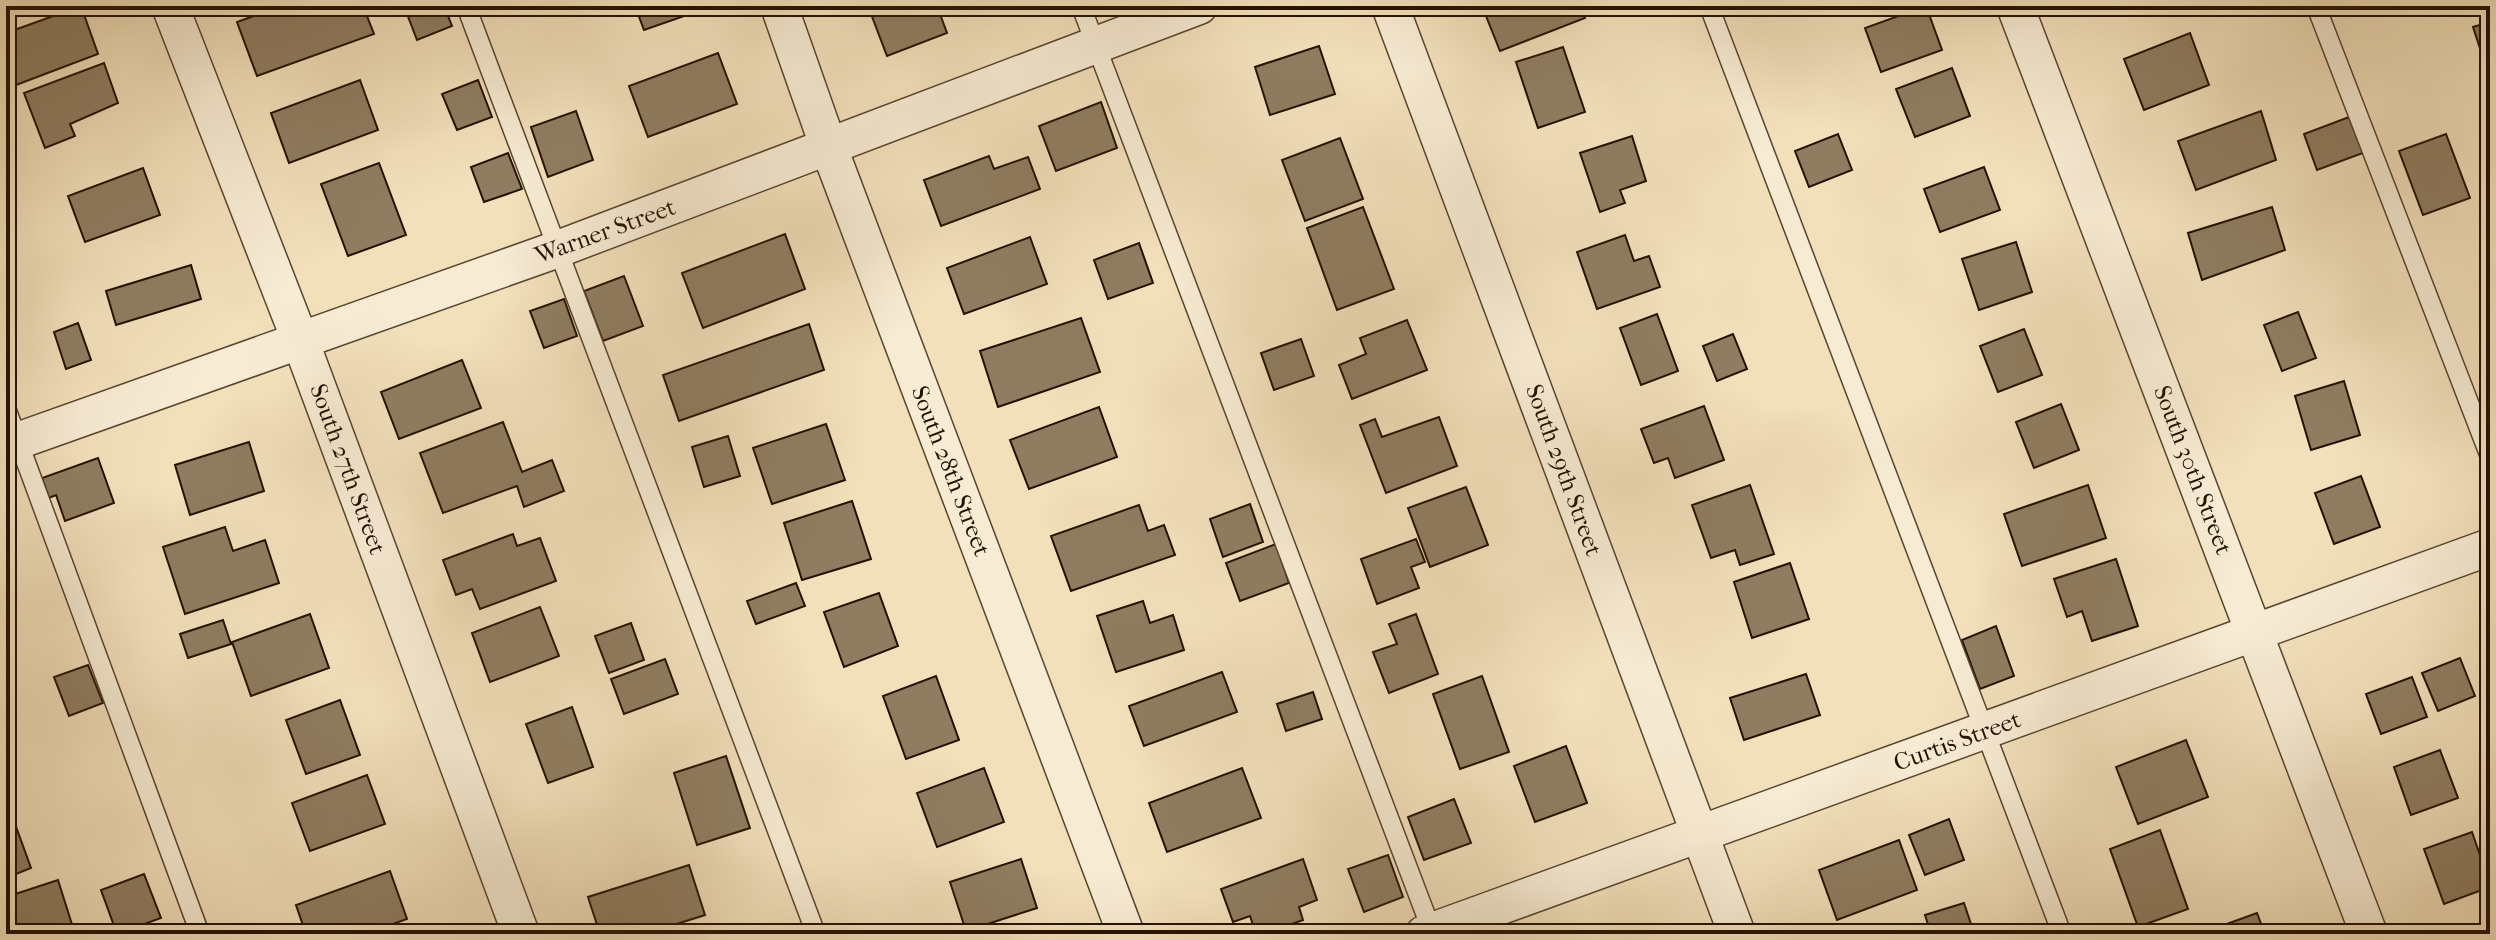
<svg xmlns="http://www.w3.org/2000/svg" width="2496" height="940" font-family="'IM FELL French Canon',serif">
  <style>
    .building { fill: #8f7d61; stroke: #241100; stroke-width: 2 }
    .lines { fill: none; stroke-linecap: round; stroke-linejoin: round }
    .service-casing { stroke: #58452f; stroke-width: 21 }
    .minor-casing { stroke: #58452f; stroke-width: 39 }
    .service { stroke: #f7ebd3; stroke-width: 18 }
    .minor { stroke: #f7ebd3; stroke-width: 36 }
    .labels { text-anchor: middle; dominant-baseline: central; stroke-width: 7; stroke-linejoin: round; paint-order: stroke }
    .street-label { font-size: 24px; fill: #241100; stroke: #f7ebd3 }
  </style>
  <rect width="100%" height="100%" fill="#f2e0bb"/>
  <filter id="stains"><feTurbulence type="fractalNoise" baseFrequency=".0025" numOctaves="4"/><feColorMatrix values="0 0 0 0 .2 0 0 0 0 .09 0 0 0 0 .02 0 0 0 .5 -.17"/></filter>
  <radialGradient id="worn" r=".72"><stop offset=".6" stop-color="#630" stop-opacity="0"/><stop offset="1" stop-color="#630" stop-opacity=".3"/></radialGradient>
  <path class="building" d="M 81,6 L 98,54 L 8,88 L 6,33 Z
    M 281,6 L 363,6 L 374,34 L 257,76 L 237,22 Z
    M 404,6 L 444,6 L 452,26 L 417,40 Z
    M 635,6 L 690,6 L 693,13 L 644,30 Z
    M 868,6 L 937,6 L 947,33 L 887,56 Z
    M 1482,6 L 1580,6 L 1585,18 L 1500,51 Z
    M 1926,6 L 1942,50 L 1881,72 L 1865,28 Z
    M 2118,6 L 2143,6 L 2121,14 Z
    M 2490,22 L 2490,79 L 2473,27 Z
    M 2190,33 L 2209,85 L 2144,110 L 2124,59 Z
    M 1319,46 L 1335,94 L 1270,115 L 1255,67 Z
    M 1563,47 L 1585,112 L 1538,128 L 1516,62 Z
    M 718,53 L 737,104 L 648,137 L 629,86 Z
    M 104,63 L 118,103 L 70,124 L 75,136 L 45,148 L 24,93 Z
    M 1952,68 L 1970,116 L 1915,137 L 1896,89 Z
    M 360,80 L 378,130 L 289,163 L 271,113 Z
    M 478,80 L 492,117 L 457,130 L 442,94 Z
    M 1101,102 L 1117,148 L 1056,171 L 1039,126 Z
    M 576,111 L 593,160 L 548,177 L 531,127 Z
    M 2261,111 L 2276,160 L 2196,190 L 2178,141 Z
    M 2349,117 L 2363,153 L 2317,170 L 2304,134 Z
    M 1838,134 L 1852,170 L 1809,187 L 1795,151 Z
    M 2446,134 L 2470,198 L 2423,215 L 2399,151 Z
    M 1632,136 L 1646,181 L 1620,190 L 1625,203 L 1600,212 L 1580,153 Z
    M 1340,138 L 1363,199 L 1305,221 L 1282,160 Z
    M 508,153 L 522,189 L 484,202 L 471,167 Z
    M 989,156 L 994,169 L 1028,157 L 1040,189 L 941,226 L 924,180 Z
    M 379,163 L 406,235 L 348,256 L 321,184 Z
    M 1984,167 L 2000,210 L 1940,232 L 1924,189 Z
    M 143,168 L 160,215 L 85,242 L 68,196 Z
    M 1363,207 L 1394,289 L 1337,310 L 1307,228 Z
    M 2272,207 L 2285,250 L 2202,280 L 2188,233 Z
    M 785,234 L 805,289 L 703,328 L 682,273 Z
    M 1625,235 L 1634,261 L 1649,256 L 1660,287 L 1597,309 L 1577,252 Z
    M 1030,237 L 1047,284 L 964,314 L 947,268 Z
    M 2016,242 L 2032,292 L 1979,310 L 1962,259 Z
    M 1139,243 L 1153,283 L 1108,299 L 1094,260 Z
    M 191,265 L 201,299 L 116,325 L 106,291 Z
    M 624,276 L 643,326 L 603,341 L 584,291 Z
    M 564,299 L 577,336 L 544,348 L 530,311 Z
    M 2298,312 L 2316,358 L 2282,371 L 2264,325 Z
    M 1657,314 L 1678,371 L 1641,385 L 1620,328 Z
    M 1081,318 L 1100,372 L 998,407 L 980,351 Z
    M 1407,320 L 1427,370 L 1352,399 L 1339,365 L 1366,354 L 1360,338 Z
    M 78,323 L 91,360 L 66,369 L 54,332 Z
    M 809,324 L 824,370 L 679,421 L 663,375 Z
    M 2024,329 L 2042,375 L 1998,392 L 1980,346 Z
    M 1733,334 L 1747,369 L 1717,381 L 1703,346 Z
    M 1301,339 L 1314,376 L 1274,390 L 1261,353 Z
    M 462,360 L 481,408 L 399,439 L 381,392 Z
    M 2344,381 L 2360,435 L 2311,450 L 2295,396 Z
    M 2061,404 L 2079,450 L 2034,468 L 2016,422 Z
    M 1704,406 L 1724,460 L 1675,478 L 1668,458 L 1654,463 L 1641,429 Z
    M 1099,407 L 1117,457 L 1029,489 L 1010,440 Z
    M 1439,417 L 1457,466 L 1386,493 L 1360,425 L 1375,419 L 1382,437 Z
    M 503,422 L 522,472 L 552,460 L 564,491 L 524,507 L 517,486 L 443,513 L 420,453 Z
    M 826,424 L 845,480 L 772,504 L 753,448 Z
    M 728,436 L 740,476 L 704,487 L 692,447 Z
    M 249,442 L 264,491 L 190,515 L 175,465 Z
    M 98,458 L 114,503 L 65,521 L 56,495 L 49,498 L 42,478 Z
    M 2361,476 L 2380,527 L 2334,544 L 2315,493 Z
    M 1750,485 L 1774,554 L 1740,565 L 1735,550 L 1711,558 L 1692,505 Z
    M 2088,485 L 2106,538 L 2022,566 L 2004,514 Z
    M 1466,487 L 1488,545 L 1430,567 L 1408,508 Z
    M 852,501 L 871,559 L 802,580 L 784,523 Z
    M 1250,504 L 1263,542 L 1223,557 L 1210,519 Z
    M 1139,505 L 1148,531 L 1164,525 L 1175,555 L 1071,591 L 1051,536 Z
    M 225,527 L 233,551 L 265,540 L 279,583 L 185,614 L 163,547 Z
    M 513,534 L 517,546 L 540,538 L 556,581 L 480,609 L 472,589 L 456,595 L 443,560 Z
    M 1416,539 L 1425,562 L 1411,567 L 1419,588 L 1377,604 L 1361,559 Z
    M 1276,544 L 1289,583 L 1240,601 L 1226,563 Z
    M 2116,559 L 2138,626 L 2092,641 L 2082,611 L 2067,617 L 2054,579 Z
    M 1790,563 L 1809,619 L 1752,638 L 1734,582 Z
    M 796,583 L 805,606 L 756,624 L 747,601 Z
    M 879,593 L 898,646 L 844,667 L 824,612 Z
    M 1143,601 L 1150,623 L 1173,615 L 1184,650 L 1116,672 L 1097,616 Z
    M 540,607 L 559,656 L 490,682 L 472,633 Z
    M 310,614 L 329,668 L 251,696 L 232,642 Z
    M 1416,614 L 1438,674 L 1389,693 L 1373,652 L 1397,644 L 1389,624 Z
    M 223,620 L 231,644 L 188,658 L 180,634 Z
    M 631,623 L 644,660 L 609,673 L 595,636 Z
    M 1996,626 L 2014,676 L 1980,689 L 1962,640 Z
    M 2460,658 L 2475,696 L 2438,711 L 2422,673 Z
    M 665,659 L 678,694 L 624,714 L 611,679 Z
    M 88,665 L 103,703 L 69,716 L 54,677 Z
    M 1222,672 L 1237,712 L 1144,746 L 1129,706 Z
    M 1806,674 L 1820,715 L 1744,740 L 1730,698 Z
    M 936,676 L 959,740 L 906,759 L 883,696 Z
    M 1482,676 L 1509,752 L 1460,769 L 1433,694 Z
    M 2412,677 L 2427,717 L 2381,734 L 2366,694 Z
    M 1313,692 L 1322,719 L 1286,731 L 1277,704 Z
    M 340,700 L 360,755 L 306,774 L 286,720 Z
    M 572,707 L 593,767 L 548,783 L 526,724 Z
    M 2186,740 L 2208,797 L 2138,824 L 2116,767 Z
    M 1566,746 L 1587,803 L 1535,822 L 1514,766 Z
    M 2440,750 L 2458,798 L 2411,815 L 2394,767 Z
    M 726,756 L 750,828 L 697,845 L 674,773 Z
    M 984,768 L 1004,822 L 937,847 L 917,793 Z
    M 1242,768 L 1261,818 L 1167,852 L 1149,803 Z
    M 367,775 L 385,824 L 310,851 L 292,803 Z
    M 6,799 L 31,868 L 6,878 Z
    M 1454,799 L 1471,843 L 1424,860 L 1408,817 Z
    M 1949,819 L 1964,860 L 1925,875 L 1909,835 Z
    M 2160,830 L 2188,909 L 2138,927 L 2110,849 Z
    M 2472,832 L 2481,858 L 2490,855 L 2490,887 L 2444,904 L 2424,849 Z
    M 1899,840 L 1917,890 L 1837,920 L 1819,870 Z
    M 1388,855 L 1403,897 L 1364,912 L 1348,869 Z
    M 1021,859 L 1037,908 L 966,931 L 950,882 Z
    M 1303,859 L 1317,900 L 1299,907 L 1303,920 L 1263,934 L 1256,934 L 1250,916 L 1233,922 L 1221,889 Z
    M 689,865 L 705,915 L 645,934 L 600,934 L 588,897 Z
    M 390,871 L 407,919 L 365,934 L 306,934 L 296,905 Z
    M 144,874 L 161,918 L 117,934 L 101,890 Z
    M 58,880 L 75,934 L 6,934 L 6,897 Z
    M 1964,903 L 1973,930 L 1960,934 L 1931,934 L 1925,915 Z
    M 2257,913 L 2265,934 L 2199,934 Z
    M 2490,920 L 2490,934 L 2455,934 L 2455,933 Z"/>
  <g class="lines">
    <defs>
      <path id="service" d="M 466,6 L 816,934
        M 1081,6 L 1433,934
        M 1709,6 L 2062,934
        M 2316,6 L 2490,457
        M 6,408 L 200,934"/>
      <path id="minor" d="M 170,6 L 300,340 L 521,934
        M 779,6 L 829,148 L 1126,934
        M 1390,6 L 1737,934
        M 2015,6 L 2369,934
        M 6,445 L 558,249 L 1199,6
        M 1424,934 L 2490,547"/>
    </defs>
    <use href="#service" class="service-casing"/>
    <use href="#minor" class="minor-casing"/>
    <use href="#service" class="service"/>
    <use href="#minor" class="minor"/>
  </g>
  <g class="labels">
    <g class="street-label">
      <text transform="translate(605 231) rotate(-20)">Warner Street</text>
      <text transform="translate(348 469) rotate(70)">South 27th Street</text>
      <text transform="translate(1564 470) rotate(70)">South 29th Street</text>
      <text transform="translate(2193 470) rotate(69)">South 30th Street</text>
      <text transform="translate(951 471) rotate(69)">South 28th Street</text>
      <text transform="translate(1957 741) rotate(-20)">Curtis Street</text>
    </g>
  </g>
  <rect width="2496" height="940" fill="none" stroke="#f2e0bb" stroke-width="32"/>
  <rect x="8" y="8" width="2480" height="924" fill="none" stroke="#241100" stroke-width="4"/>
  <rect x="16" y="16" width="2464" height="908" fill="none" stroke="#241100" stroke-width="2"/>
  <rect width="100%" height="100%" filter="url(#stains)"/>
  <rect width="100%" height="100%" fill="url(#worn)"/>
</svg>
